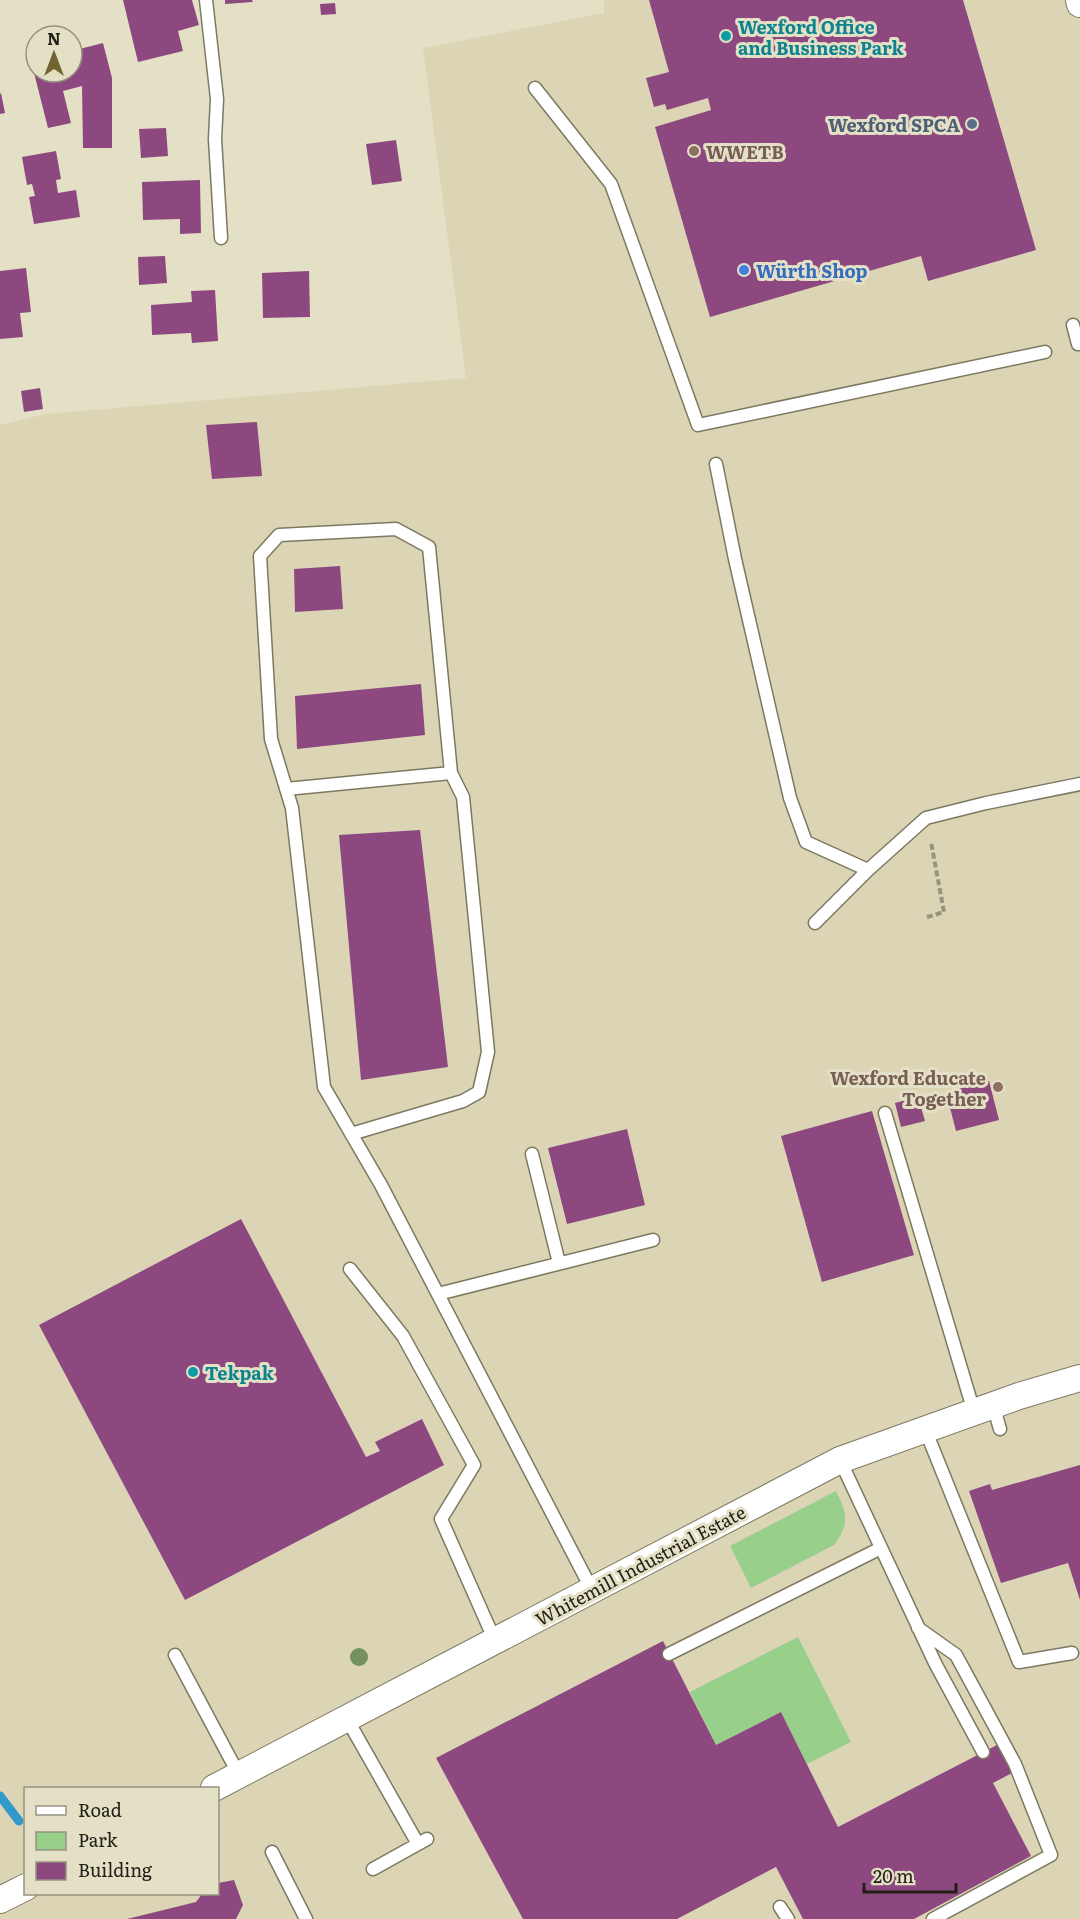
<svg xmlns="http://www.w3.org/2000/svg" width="1080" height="1919" font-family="Literata,serif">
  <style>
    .built { fill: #dbd5b5; fill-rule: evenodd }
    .green { fill: #97cf8b }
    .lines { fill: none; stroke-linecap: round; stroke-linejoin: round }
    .stream { stroke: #3399cb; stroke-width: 9 }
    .building { fill: #8d4880 }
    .service-casing { stroke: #7d7961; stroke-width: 15 }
    .minor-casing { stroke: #7d7961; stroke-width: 28 }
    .path { stroke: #96937f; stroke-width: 4; stroke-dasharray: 6 3; stroke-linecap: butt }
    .service { stroke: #fff; stroke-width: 12 }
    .minor { stroke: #fff; stroke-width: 26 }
    .tree { fill: #74925e }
    .culture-dot { fill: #0f9aa8; stroke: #e4e0c6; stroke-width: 2 }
    .service-dot { fill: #5c6f8a; stroke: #e4e0c6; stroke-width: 2 }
    .education-dot { fill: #8d6e63; stroke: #e4e0c6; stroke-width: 2 }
    .shop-dot { fill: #3f7fe0; stroke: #e4e0c6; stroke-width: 2 }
    .labels { text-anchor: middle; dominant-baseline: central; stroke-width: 6; stroke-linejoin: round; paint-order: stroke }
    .culture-label { font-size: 18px; font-weight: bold; fill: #0d838f; stroke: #e4e0c6; text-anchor: start }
    .service-label { font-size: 18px; font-weight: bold; fill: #4e5e75; stroke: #e4e0c6; text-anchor: end }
    .education-label { font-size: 18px; font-weight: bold; fill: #785e54; stroke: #e4e0c6; text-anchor: start }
    .shop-label { font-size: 18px; font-weight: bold; fill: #366cbe; stroke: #e4e0c6; text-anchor: start }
    .street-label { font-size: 18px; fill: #222016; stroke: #e4e0c6 }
  </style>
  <rect width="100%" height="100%" fill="#e4e0c6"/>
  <path class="built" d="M 604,0 L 1080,0 L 1080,1919 L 0,1919 L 0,425 L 46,414 L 466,378 L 423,48 L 604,13 ZM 26,1788 L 218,1788 L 218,1894 L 26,1894 Z"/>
  <path class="green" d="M 836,1491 C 847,1513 850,1524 834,1545 L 751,1588 L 730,1546 Z
    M 798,1637 L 851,1742 L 807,1764 L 781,1712 L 716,1745 L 690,1692 Z"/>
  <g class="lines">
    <path class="stream" d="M 0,1796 L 19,1821"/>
  </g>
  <path class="building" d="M 123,0 L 192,0 L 199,25 L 178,31 L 183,51 L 138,62 Z
    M 225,0 L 252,0 L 253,2 L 225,4 Z
    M 649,0 L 963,0 L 1036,250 L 928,281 L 921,256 L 710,317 L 655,127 L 711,110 L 708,98 L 667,110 L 665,104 L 654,107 L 646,78 L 669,72 Z
    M 335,3 L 336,14 L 321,15 L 320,4 Z
    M 103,43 L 112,78 L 112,148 L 83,148 L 82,86 L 63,91 L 71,123 L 48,128 L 30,57 L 36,55 L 36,72 L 72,72 L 72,51 Z
    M 1,93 L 5,113 L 0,114 L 0,94 Z
    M 166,128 L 168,156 L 141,158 L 139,129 Z
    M 396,140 L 402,181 L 372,185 L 366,144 Z
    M 56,151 L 61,179 L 56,180 L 58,193 L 76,190 L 80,217 L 34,224 L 29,197 L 35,196 L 32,184 L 27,185 L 22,157 Z
    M 200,180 L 201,233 L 180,234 L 180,219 L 143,220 L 142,182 Z
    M 165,256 L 167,283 L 139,285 L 138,257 Z
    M 26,268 L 31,312 L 20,313 L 23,337 L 0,339 L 0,271 Z
    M 309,271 L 310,317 L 263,318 L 262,273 Z
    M 215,290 L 218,341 L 192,343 L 191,333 L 152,335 L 151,305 L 192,302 L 191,291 Z
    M 40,388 L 43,409 L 24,412 L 21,391 Z
    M 257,422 L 262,476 L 212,479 L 206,425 Z
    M 340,566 L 343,609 L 295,612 L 294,569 Z
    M 421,684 L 425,735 L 297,749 L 295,696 Z
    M 420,830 L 448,1067 L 361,1080 L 339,835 Z
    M 989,1081 L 999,1120 L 956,1131 L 946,1092 Z
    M 918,1097 L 925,1121 L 901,1127 L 895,1103 Z
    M 872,1111 L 914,1255 L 822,1282 L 781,1136 Z
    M 627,1129 L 645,1205 L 567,1224 L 548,1148 Z
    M 241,1219 L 366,1457 L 380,1451 L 375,1442 L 422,1419 L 444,1465 L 185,1600 L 39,1325 Z
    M 1080,1465 L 1080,1600 L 1068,1563 L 1001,1583 L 969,1491 L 990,1484 L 992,1490 Z
    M 663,1641 L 716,1745 L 781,1712 L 838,1827 L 997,1745 L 1012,1773 L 993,1783 L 1031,1856 L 914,1919 L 803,1919 L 776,1867 L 677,1919 L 523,1919 L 436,1758 Z
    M 234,1880 L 243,1905 L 236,1919 L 127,1919 L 196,1902 L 202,1894 L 218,1894 L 218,1883 Z"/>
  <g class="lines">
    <defs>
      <path id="service" d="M 206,0 L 217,99 L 215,139 L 221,238
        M 535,88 L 611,184 L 698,425 L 1045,352
        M 1073,325 L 1078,344 L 1080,344
        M 716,464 L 735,559 L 790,798 L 806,842 L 868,870
        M 286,789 L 451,773
        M 815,923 L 868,870 L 926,818 L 986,803 L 1080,784
        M 885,1113 L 974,1412
        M 351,1134 L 463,1101 L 479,1092 L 488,1052 L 463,797 L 451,773 L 429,547 L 396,529 L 279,535 L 260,556 L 271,739 L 292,808 L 324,1087 L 381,1185 L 592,1590
        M 532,1154 L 559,1263
        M 350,1269 L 403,1336 L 474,1465 L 441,1519 L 495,1641
        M 438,1294 L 653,1240
        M 993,1405 L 1000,1429
        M 925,1429 L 1019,1662 L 1072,1653
        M 840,1460 L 935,1663 L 983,1752
        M 918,1628 L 956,1655 L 1015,1764 L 1051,1855 L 933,1919
        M 669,1654 L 881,1548
        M 175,1655 L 239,1775
        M 347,1719 L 418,1844
        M 272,1852 L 306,1919
        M 373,1869 L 427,1839
        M 780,1907 L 788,1919"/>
      <path id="minor" d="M 1079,0 L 1080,4
        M 214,1788 L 840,1460 L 1019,1396 L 1080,1378
        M 0,1900 L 26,1887"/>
    </defs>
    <use href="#service" class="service-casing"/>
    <use href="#minor" class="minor-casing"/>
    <path class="path" d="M 927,917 L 944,912 L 931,842"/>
    <use href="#service" class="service"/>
    <use href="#minor" class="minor"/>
  </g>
  <circle class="tree" cx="359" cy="1657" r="9"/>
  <g class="culture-dot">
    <circle cx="726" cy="36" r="6"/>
    <circle cx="193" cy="1372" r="6"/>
  </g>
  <circle class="service-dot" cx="972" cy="124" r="6"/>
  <g class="education-dot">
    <circle cx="694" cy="151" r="6"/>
    <circle cx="998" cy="1087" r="6"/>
  </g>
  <circle class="shop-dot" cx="744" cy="270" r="6"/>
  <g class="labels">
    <g class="culture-label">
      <text x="738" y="26">Wexford Office<tspan x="738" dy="21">and Business Park</tspan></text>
      <text x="205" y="1372">Tekpak</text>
    </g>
    <g class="service-label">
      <text x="960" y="124">Wexford SPCA</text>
    </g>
    <g class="education-label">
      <text x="706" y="151">WWETB</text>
      <text x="986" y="1077" text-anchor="end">Wexford Educate<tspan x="986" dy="21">Together</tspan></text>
    </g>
    <g class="shop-label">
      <text x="756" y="270">Würth Shop</text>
    </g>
    <g class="street-label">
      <text transform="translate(640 1565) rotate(-28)">Whitemill Industrial Estate</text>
    </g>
  </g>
  <rect x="24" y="1787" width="195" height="108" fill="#e4e0c6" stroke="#969380" stroke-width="1.5"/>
  <rect x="36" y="1806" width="30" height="9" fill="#ffffff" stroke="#969380" stroke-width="1.5"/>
  <text x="78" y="1817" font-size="18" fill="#222016">Road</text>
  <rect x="36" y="1832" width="30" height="18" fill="#97cf8b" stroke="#969380" stroke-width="1.5"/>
  <text x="78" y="1847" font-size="18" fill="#222016">Park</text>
  <rect x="36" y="1862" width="30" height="18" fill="#8d4880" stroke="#969380" stroke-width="1.5"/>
  <text x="78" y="1877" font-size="18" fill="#222016">Building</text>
  <g transform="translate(54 54)"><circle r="28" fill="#e4e0c6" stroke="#969380" stroke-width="1.5"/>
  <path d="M0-4.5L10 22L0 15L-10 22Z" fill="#716431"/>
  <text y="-9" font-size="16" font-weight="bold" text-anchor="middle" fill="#222016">N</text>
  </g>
  <path d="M864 1883v9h92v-9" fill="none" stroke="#222016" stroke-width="3"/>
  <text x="873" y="1883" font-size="18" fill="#222016" stroke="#e4e0c6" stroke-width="4.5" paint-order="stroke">20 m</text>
</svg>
